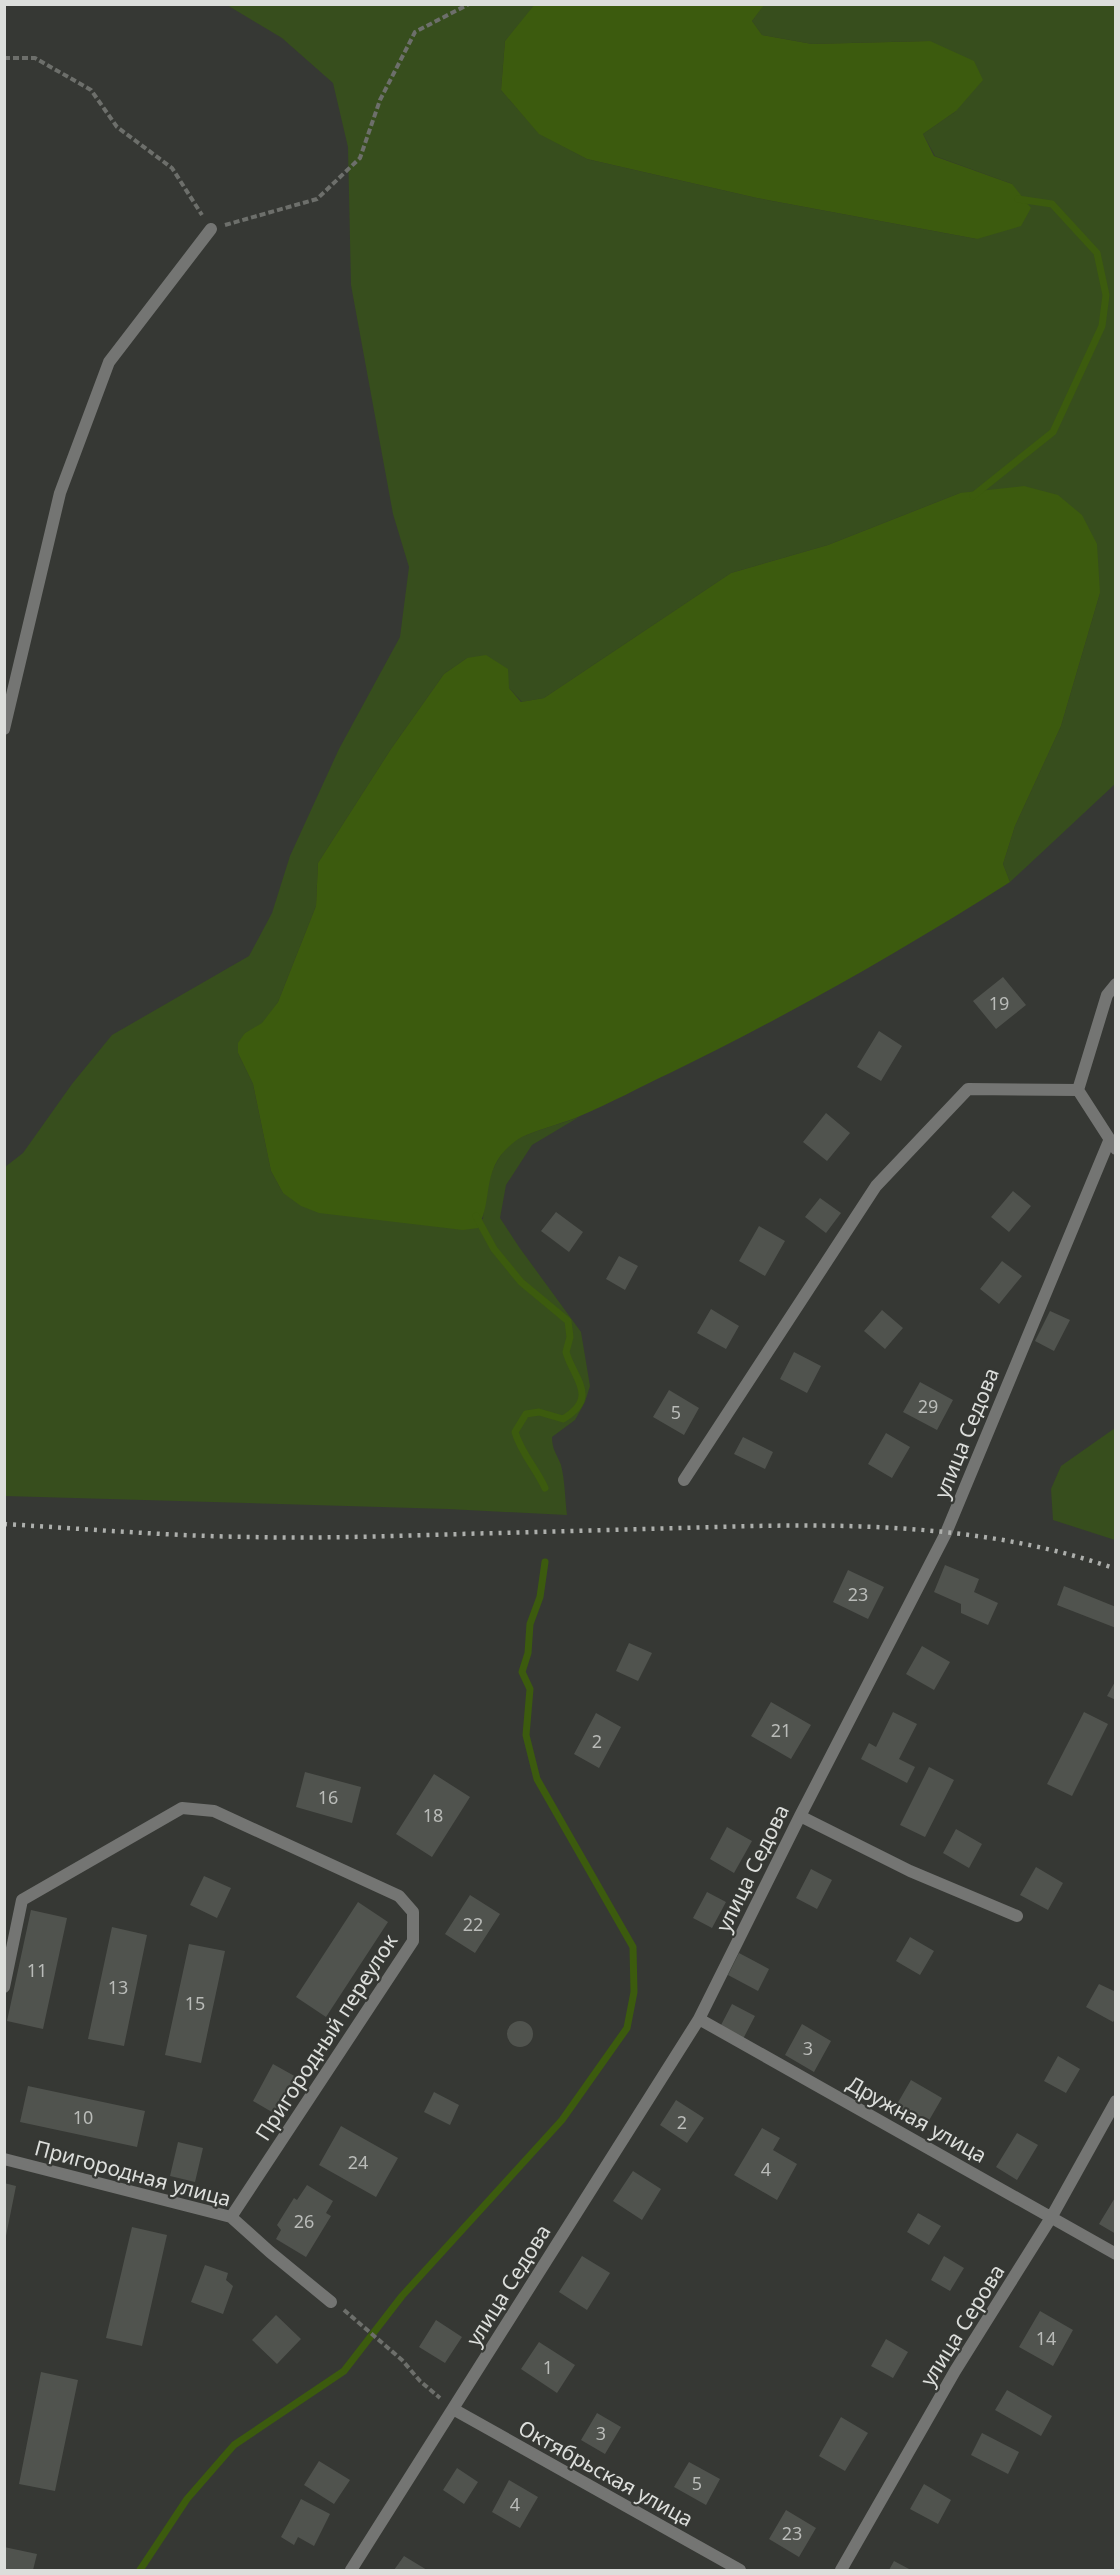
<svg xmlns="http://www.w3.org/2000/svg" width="1120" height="2575" font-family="'Noto Sans',sans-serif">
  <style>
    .green { fill: #374e1d }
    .water { fill: #3c5b0e }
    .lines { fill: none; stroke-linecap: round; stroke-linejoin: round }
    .stream { stroke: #3c5b0e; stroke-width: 7 }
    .building { fill: #50534e }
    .path { stroke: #6d6f6b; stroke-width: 4; stroke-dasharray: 6 3; stroke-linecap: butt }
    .lane { stroke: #747573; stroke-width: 12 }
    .street { stroke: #747573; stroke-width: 12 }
    .rail { stroke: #adafac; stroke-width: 4.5; stroke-dasharray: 3 6; stroke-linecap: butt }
    .labels { text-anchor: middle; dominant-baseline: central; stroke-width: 4.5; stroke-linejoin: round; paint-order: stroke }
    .number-label { font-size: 18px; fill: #b9bbb8 }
    .street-label { font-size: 21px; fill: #dcdedb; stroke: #363834 }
  </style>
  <rect width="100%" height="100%" fill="#363834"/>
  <path class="green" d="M 764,4 L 1115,5 L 1115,784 L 1010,882 L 1003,864 L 1015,826 L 1061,726 L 1100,593 L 960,493 L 828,545 L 731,573 L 544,698 L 522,702 L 509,688 L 467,658 L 444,674 L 391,749 L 318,863 L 316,906 L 278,1002 L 262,1024 L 245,1033 L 238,1053 L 253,1084 L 271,1171 L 283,1193 L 483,1219 C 485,1191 490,1161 513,1142 C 525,1133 563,1123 579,1117 L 532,1145 L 506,1185 L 500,1218 L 519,1247 L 581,1332 L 590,1386 L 585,1402 L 575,1420 L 552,1437 C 552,1450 557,1454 561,1465 C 565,1481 565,1499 567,1515 L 448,1509 L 5,1496 L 5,1167 L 23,1153 L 72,1084 L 112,1035 L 249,956 L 272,913 L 290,856 L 339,749 L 400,637 L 409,567 L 393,514 L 351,285 L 348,147 L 333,83 L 282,38 L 227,5 L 535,5 L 505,41 L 501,90 L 540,134 L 587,159 L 757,198 L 977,239 L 1012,184 L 935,156 L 923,134 L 956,111 L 930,41 L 812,44 L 762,35 L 752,21 Z
    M 1115,1428 L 1115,1540 L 1053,1520 L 1051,1489 L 1061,1466 Z"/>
  <path class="water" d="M 535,4 L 764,5 L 752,21 L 762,35 L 812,44 L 930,41 L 974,61 L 983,80 L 956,111 L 923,134 L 934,156 L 1012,184 L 1031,208 L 1021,226 L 977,239 L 757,198 L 587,159 L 539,134 L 501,90 L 505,41 Z
    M 1024,486 L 1058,495 L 1082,515 L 1097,544 L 1100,593 L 1061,726 L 1015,826 L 1003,864 L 1010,882 C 900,952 787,1016 670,1073 C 640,1087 611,1103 580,1116 C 563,1124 525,1132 513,1143 C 480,1170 494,1198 478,1228 L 463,1230 L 319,1213 L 301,1206 L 283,1193 L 271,1171 L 253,1084 L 238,1053 L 238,1043 L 245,1033 L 262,1023 L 278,1002 L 316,906 L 318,863 L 391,749 L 444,674 L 467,658 L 486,655 L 508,669 L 509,688 L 521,702 L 544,698 L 731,573 L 828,545 L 960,493 Z"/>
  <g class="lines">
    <path class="stream" d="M 973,496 L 1053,432 L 1102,326 L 1106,295 L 1097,253 L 1052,204 L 1018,199
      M 476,1216 L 494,1249 L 521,1282 L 568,1321 L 570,1337 L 566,1352 C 573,1378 600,1397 563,1419 L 539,1412 L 526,1414 L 515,1432 C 521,1453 536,1468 545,1488
      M 140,2570 L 187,2499 L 234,2445 L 344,2371 L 402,2296 L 562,2120 L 627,2028 L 634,1992 L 633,1947 L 537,1779 L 526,1735 L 530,1689 L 522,1672 L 528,1653 L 530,1624 L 540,1597 L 545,1562"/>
  </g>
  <path class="building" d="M 1003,977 L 1026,1005 L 996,1029 L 973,1001 Z
    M 879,1031 L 902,1046 L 881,1081 L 857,1067 Z
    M 826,1113 L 850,1133 L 827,1161 L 803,1142 Z
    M 1013,1191 L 1031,1206 L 1009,1232 L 991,1217 Z
    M 820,1198 L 841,1213 L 826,1233 L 805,1217 Z
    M 556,1212 L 583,1232 L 569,1252 L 541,1231 Z
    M 759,1226 L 785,1241 L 765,1276 L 739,1261 Z
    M 619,1256 L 638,1266 L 625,1290 L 606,1279 Z
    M 1002,1261 L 1022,1276 L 999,1304 L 980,1289 Z
    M 711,1309 L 739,1326 L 726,1349 L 697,1333 Z
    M 882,1310 L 903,1328 L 885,1349 L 864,1331 Z
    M 1050,1311 L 1070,1320 L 1054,1351 L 1035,1341 Z
    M 794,1352 L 821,1366 L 807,1393 L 780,1379 Z
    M 920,1382 L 953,1400 L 937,1430 L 903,1412 Z
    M 669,1390 L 699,1408 L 684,1435 L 653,1417 Z
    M 886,1433 L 910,1447 L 892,1478 L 868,1464 Z
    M 743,1437 L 773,1452 L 765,1469 L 734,1454 Z
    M 945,1565 L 979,1579 L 974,1592 L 998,1603 L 988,1625 L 961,1613 L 961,1604 L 934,1592 Z
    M 848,1570 L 884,1587 L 868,1619 L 833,1602 Z
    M 1064,1586 L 1116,1607 L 1116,1628 L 1057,1605 Z
    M 629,1643 L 652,1653 L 638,1681 L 616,1671 Z
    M 922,1646 L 950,1662 L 934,1690 L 906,1674 Z
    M 1116,1680 L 1116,1700 L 1107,1696 Z
    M 771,1702 L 811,1725 L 791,1759 L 751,1736 Z
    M 893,1712 L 917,1724 L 899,1759 L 915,1767 L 907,1783 L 861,1759 L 869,1743 L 876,1747 Z
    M 1084,1712 L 1108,1724 L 1072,1796 L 1047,1784 Z
    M 596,1713 L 621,1727 L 599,1768 L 574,1754 Z
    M 929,1767 L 954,1780 L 925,1837 L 900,1825 Z
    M 305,1772 L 361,1787 L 352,1823 L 296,1807 Z
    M 434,1774 L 470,1797 L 432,1857 L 396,1834 Z
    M 727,1827 L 752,1841 L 734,1873 L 710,1859 Z
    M 956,1829 L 982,1844 L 969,1868 L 943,1853 Z
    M 1036,1867 L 1063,1883 L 1048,1910 L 1020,1895 Z
    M 811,1869 L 832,1880 L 817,1909 L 796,1898 Z
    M 204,1876 L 231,1888 L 217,1918 L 190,1905 Z
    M 707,1892 L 726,1902 L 712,1928 L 693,1918 Z
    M 470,1895 L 500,1914 L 475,1953 L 445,1934 Z
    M 358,1902 L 388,1922 L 326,2017 L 296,1997 Z
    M 31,1910 L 67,1918 L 43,2029 L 7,2021 Z
    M 112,1927 L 147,1935 L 124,2046 L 88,2039 Z
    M 910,1937 L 934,1951 L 920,1975 L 896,1961 Z
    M 189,1944 L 225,1951 L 201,2063 L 165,2055 Z
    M 739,1953 L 769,1969 L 758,1991 L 728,1975 Z
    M 1099,1984 L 1116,1992 L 1116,2018 L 1113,2022 L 1086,2007 Z
    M 732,2004 L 755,2016 L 743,2039 L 720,2027 Z
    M507 2034a13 13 0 1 1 26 0a13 13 0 1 1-26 0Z
    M 802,2024 L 831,2041 L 814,2072 L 785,2055 Z
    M 1058,2056 L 1080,2069 L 1066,2093 L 1044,2081 Z
    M 273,2064 L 298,2078 L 277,2115 L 253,2101 Z
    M 911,2080 L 942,2098 L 924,2129 L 893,2111 Z
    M 28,2086 L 145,2111 L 137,2147 L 20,2122 Z
    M 434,2092 L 459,2105 L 450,2125 L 424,2112 Z
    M 676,2100 L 704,2118 L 687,2143 L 660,2125 Z
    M 341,2126 L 398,2158 L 376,2197 L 319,2165 Z
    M 762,2128 L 780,2138 L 773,2150 L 797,2164 L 777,2200 L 734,2175 Z
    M 1017,2133 L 1038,2145 L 1017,2180 L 996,2167 Z
    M 178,2142 L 203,2148 L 195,2182 L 170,2176 Z
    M 633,2171 L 661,2189 L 642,2220 L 613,2201 Z
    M 4,2183 L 16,2186 L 6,2236 L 4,2236 Z
    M 307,2185 L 333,2201 L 326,2213 L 331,2216 L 306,2257 L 276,2239 L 281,2230 L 277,2225 L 294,2198 L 297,2200 Z
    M 1116,2196 L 1116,2234 L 1099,2224 Z
    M 918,2213 L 941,2226 L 929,2245 L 907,2232 Z
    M 132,2227 L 167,2235 L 142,2346 L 106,2338 Z
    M 582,2256 L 610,2273 L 587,2310 L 559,2292 Z
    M 944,2256 L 964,2268 L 950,2291 L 931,2280 Z
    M 205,2265 L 228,2273 L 226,2280 L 233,2286 L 223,2314 L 191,2302 Z
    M 1040,2311 L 1073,2330 L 1053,2366 L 1019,2347 Z
    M 276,2315 L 301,2339 L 277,2364 L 252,2340 Z
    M 436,2320 L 462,2337 L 445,2363 L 419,2347 Z
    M 886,2339 L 908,2352 L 893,2378 L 871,2366 Z
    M 539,2342 L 575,2365 L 557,2393 L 521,2369 Z
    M 41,2372 L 78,2380 L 55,2491 L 19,2484 Z
    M 1007,2390 L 1052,2416 L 1041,2436 L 995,2410 Z
    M 597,2413 L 621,2427 L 605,2454 L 581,2440 Z
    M 841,2417 L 868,2433 L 845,2471 L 819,2456 Z
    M 982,2433 L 1019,2452 L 1008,2474 L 971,2455 Z
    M 319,2461 L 350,2480 L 334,2504 L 304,2485 Z
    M 689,2462 L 720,2479 L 706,2505 L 674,2487 Z
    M 457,2468 L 478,2482 L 464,2504 L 443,2490 Z
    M 509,2480 L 538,2497 L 520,2528 L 492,2512 Z
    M 924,2484 L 951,2500 L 938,2524 L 910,2509 Z
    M 301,2499 L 330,2514 L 314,2546 L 298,2537 L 294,2545 L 281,2537 Z
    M 786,2510 L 816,2528 L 799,2557 L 769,2539 Z
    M 4,2547 L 37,2554 L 33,2570 L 4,2570 Z
    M 404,2556 L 427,2570 L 394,2570 Z
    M 894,2561 L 911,2570 L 889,2570 Z"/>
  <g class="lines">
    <path class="path" d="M 4,58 L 35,58 L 91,90 L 117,127 L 172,168 L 202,215
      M 225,225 L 317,199 L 360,158 L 380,100 L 415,32 L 469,4
      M 344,2310 L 402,2360 L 420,2381 L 440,2398"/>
    <path class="lane" d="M 4,729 L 60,493 L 109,362 L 211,229"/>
    <path class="street" d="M 1078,1090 L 1107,995 L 1116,984
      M 1078,1090 L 1116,1149
      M 684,1480 L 876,1186 L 968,1089 L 1078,1090
      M 800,1816 L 910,1871 L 1017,1916
      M 4,1987 L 22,1900 L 182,1808 L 214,1811 L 399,1896 L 413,1912 L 413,1941 L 231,2217
      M 699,2019 L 1116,2254
      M 4,2159 L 231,2217 L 270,2252 L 331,2302
      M 453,2409 L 740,2570
      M 351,2570 L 699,2019 L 800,1816 L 946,1533 L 1109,1141
      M 841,2570 L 955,2371 L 1052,2216 L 1116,2101"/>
    <path class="rail" d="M 4,1524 C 87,1529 169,1536 251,1537 C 333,1539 415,1535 498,1533 C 570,1531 643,1529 716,1527 C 849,1523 989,1524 1116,1569"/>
  </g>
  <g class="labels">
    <g class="number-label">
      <text x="999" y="1003">19</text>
      <text x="928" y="1406">29</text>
      <text x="676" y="1412">5</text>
      <text x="858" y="1594">23</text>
      <text x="781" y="1730">21</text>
      <text x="597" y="1741">2</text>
      <text x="328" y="1797">16</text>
      <text x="433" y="1815">18</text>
      <text x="473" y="1924">22</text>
      <text x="37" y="1970">11</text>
      <text x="118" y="1987">13</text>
      <text x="195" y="2003">15</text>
      <text x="808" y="2048">3</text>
      <text x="83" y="2117">10</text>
      <text x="682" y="2122">2</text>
      <text x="358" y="2162">24</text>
      <text x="766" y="2169">4</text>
      <text x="304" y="2221">26</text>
      <text x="1046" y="2338">14</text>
      <text x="548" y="2367">1</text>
      <text x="601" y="2433">3</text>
      <text x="697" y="2483">5</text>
      <text x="515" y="2504">4</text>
      <text x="792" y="2533">23</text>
    </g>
    <g class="street-label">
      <text transform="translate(966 1433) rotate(-68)">улица Седова</text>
      <text transform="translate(752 1868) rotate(-64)">улица Седова</text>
      <text transform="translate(326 2037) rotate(-57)">Пригородный переулок</text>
      <text transform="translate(917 2119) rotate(29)">Дружная улица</text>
      <text transform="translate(133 2173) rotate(15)">Пригородная улица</text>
      <text transform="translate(508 2285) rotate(-58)">улица Седова</text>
      <text transform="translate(962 2325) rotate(-58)">улица Серова</text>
      <text transform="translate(606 2473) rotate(29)">Октябрьская улица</text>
    </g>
  </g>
  <rect width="1120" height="2575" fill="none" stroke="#dcdedb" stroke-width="12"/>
</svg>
